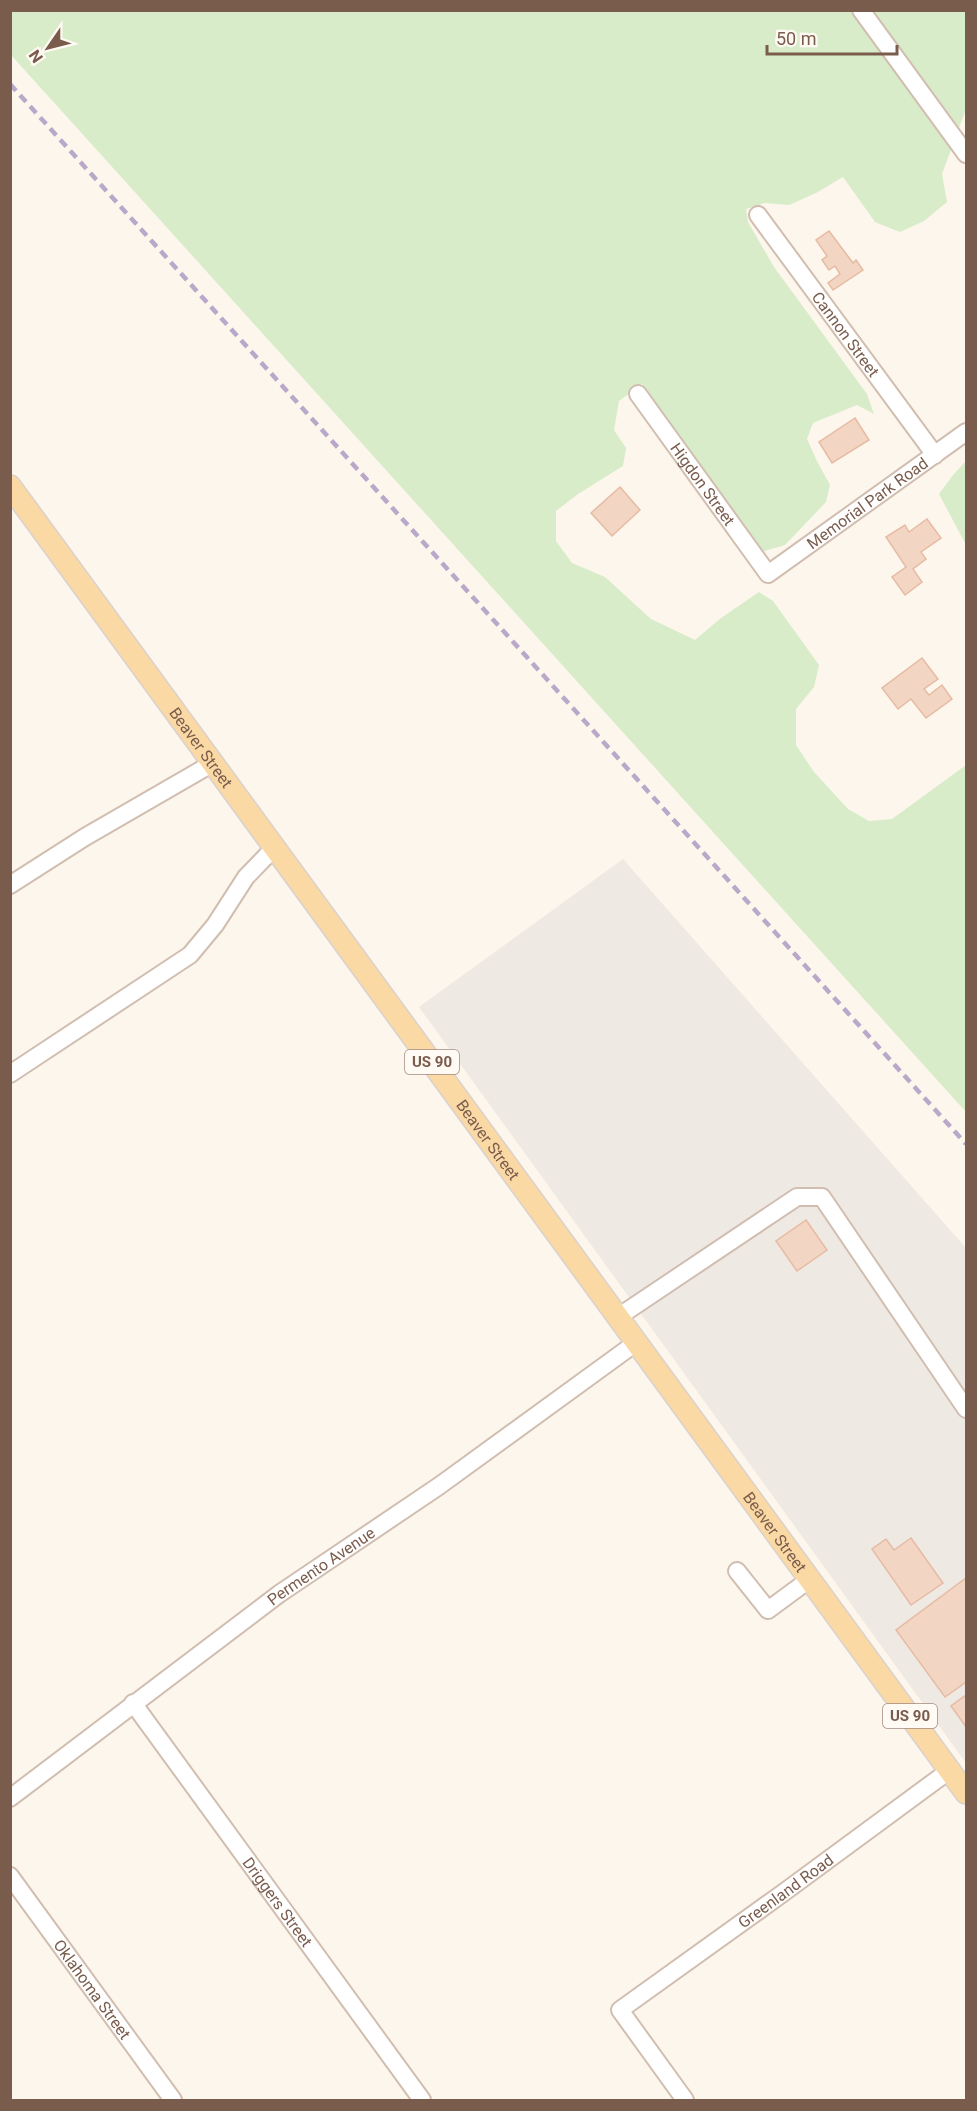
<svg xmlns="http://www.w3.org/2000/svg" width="977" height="2111" font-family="Roboto,sans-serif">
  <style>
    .industrial { fill: #efe9e4 }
    .green { fill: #d8ecc9 }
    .building { fill: #f3d5c3; stroke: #e6bba3; stroke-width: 1.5 }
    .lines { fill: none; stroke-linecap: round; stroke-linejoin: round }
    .minor-casing { stroke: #d1beb0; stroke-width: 20 }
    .major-casing { stroke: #dad1cd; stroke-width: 24 }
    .minor { stroke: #fff; stroke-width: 16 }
    .major { stroke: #fbd9a5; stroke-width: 21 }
    .rail { stroke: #b9a8c9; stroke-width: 4.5; stroke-dasharray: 9 6; stroke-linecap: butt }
    .labels { text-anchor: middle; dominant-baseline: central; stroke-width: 4.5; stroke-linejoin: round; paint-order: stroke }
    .shield { fill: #fffaf3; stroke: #a28b7f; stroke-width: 1.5 }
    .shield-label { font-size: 15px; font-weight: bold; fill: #7a5c4d }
    .street-label { font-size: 16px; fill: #7a5c4d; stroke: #fffaf3 }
  </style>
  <rect width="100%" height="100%" fill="#fdf6ec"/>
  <path class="industrial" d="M 623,859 L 966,1248 L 966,1763 L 419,1007 Z"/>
  <path class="green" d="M 10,11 L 966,11 L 966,109 L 942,174 L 947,202 L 924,221 L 900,232 L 875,222 L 843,177 L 816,193 L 789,205 L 765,203 L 746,209 L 748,222 L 774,267 L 867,394 L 874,414 L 857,405 L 813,423 L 807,439 L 817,461 L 830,485 L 826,502 L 785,545 L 758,553 L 642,384 L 619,401 L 614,430 L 626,448 L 623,466 L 578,494 L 556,511 L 556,541 L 572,563 L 605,577 L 651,619 L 695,640 L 721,618 L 759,592 L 773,601 L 819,665 L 814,687 L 796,709 L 796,745 L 814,772 L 848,809 L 869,821 L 892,819 L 966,765 L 966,1112 L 11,55 Z
    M 966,461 L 966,545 L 939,494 L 953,475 Z"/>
  <path class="building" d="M 829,231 L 853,263 L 856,260 L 863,270 L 833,290 L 828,283 L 840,274 L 835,266 L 829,270 L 822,260 L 827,256 L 816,240 Z
    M 855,418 L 869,440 L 832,463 L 819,442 Z
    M 620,487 L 640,510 L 612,536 L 591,513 Z
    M 927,519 L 941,538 L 921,552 L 926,559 L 913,569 L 922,582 L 905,595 L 892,577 L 906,567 L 886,537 L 905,525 L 909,532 Z
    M 922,658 L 938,679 L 924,689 L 929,695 L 942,685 L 952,699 L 926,718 L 911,699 L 898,709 L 882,688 Z
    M 806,1220 L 827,1250 L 797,1271 L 776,1241 Z
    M 911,1538 L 943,1583 L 911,1605 L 872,1549 L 886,1539 L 894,1550 Z
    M 966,1578 L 966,1682 L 945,1697 L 896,1630 Z
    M 966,1695 L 966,1727 L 951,1706 Z"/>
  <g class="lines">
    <defs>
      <g id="minor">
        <path d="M 861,10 L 966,154"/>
        <path id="s1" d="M 758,215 L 935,455"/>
        <path id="s2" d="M 638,394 L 768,574 L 966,432"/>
        <path d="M 10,885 L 85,837 L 213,763"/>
        <path d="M 10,1074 L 190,955 L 215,925 L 246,877 L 275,847"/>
        <path d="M 618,1317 L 797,1197 L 822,1197 L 966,1409"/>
        <path d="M 737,1571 L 768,1610 L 810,1579"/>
        <path id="s3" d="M 133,1703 L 422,2100"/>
        <path id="s4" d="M 10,1798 L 279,1594 L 439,1486 L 637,1342"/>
        <path id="s5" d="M 10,1876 L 173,2100"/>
        <path id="s6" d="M 685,2100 L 620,2010 L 783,1893 L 950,1770"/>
      </g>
      <g id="major">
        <path id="s7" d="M 10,486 L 966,1793"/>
      </g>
    </defs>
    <use href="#minor" class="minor-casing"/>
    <use href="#major" class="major-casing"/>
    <use href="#minor" class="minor"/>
    <use href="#major" class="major"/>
    <path class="rail" d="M 10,84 L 966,1144"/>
  </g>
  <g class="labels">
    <g class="shield">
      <rect x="405" y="1050" width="54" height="24" rx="4.5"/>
      <rect x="883" y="1704" width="54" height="24" rx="4.5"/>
    </g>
    <g class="shield-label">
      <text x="432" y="1062">US 90</text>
      <text x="910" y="1716">US 90</text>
    </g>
    <g class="street-label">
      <text stroke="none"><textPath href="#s1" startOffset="148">Cannon Street</textPath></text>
      <text stroke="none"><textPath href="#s2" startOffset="111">Higdon Street</textPath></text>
      <text stroke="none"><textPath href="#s2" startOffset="344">Memorial Park Road</textPath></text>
      <text stroke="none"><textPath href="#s7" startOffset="324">Beaver Street</textPath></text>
      <text stroke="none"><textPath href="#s7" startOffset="810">Beaver Street</textPath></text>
      <text stroke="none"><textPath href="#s7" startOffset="1296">Beaver Street</textPath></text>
      <text stroke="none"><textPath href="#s4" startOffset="388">Permento Avenue</textPath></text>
      <text stroke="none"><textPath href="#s6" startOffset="315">Greenland Road</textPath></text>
      <text stroke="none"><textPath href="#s3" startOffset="246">Driggers Street</textPath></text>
      <text stroke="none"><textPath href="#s5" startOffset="140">Oklahoma Street</textPath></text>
    </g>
  </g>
  <rect width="977" height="2111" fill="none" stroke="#7a5c4d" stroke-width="24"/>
  <g transform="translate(48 48) rotate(235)" stroke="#fffaf3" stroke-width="4.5" paint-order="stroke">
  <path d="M0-4.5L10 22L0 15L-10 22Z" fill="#7a5c4d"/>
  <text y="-9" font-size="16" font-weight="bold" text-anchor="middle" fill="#7a5c4d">N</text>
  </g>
  <path d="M767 45v9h130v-9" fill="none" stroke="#7a5c4d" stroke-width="3"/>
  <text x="776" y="45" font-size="18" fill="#7a5c4d" stroke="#fffaf3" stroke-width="4.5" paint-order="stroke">50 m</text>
</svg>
